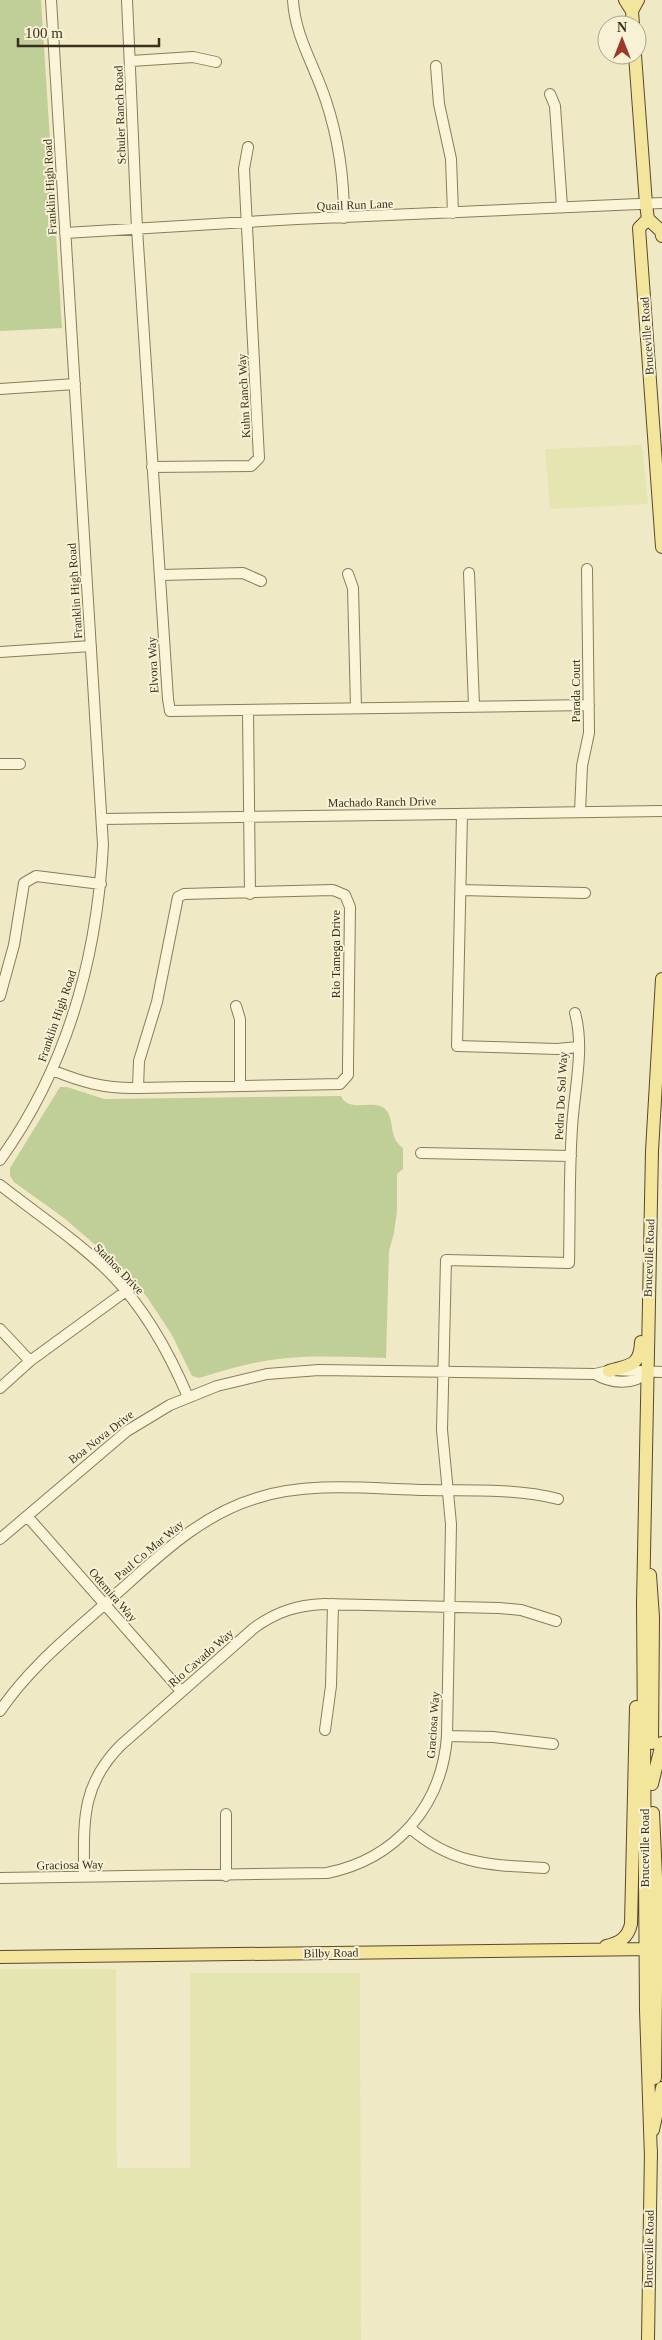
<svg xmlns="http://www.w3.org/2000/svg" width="662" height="2340" font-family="'Times New Roman',serif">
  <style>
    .farmland { fill: #e5e5b2 }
    .green { fill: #c0ce98 }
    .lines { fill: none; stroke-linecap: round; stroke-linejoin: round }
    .minor-casing { stroke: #8b7b5a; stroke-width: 12 }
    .major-casing { stroke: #59482e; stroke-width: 14 }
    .minor { stroke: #faf5d8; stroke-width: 10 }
    .major { stroke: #f3e59c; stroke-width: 12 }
    .labels { text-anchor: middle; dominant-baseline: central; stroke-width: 4; stroke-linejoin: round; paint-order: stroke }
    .street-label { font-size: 12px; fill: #3b301e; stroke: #f7f2d5 }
  </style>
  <rect width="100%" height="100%" fill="#f0e9c5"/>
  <path class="farmland" d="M 642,445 L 648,504 L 550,509 L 545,449 Z
    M 0,1969 L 116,1969 L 117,2168 L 190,2168 L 190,1973 L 360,1973 L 361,2340 L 0,2340 Z"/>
  <path class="green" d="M 0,0 L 41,0 L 62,328 L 0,331 Z
    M 60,1087 L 67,1087 L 104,1099 L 341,1096 C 349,1114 373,1098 385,1109 C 396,1120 387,1136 403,1148 L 403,1169 L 397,1174 L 397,1211 L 394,1233 L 389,1251 L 386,1358 C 350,1357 314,1355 278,1359 C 251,1362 225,1370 199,1378 L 192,1376 L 172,1335 L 147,1297 L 122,1268 L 64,1218 L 14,1182 L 10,1176 L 10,1168 Z"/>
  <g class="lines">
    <defs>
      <path id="minor" d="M 127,0 L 137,229 L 168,699 L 170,711 L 589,705
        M 293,0 C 295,37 315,66 326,101 C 339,140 344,177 344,218
        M 131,61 L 193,57 L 216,62
        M 436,66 L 439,104 L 451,159 L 453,213
        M 550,94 L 555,106 L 562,207
        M 65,233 L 297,219 L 662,203
        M 0,389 L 75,384
        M 152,467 L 251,466 L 259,458 L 244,169 L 248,147
        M 469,573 L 474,706
        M 348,574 L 353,588 L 356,708
        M 160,575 L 243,573 L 261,581
        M 0,652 L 91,646
        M 248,710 L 250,894
        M 0,764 L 20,764
        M 580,812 L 582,766 L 589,733 L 587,569
        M 462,814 L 457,1046 L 557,1049 L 578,1047
        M 102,819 L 662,811
        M 461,890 L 585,893
        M 0,996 L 14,945 L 24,883 L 36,876 L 101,884
        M 236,1006 L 240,1019 L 240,1085
        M 52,1070 C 81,1082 106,1089 138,1088 L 340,1084 L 348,1075 L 348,1066 L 350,907 L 345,895 L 333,890 L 184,894 L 178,897 L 157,1002 L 139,1061 L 138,1088
        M 421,1153 L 571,1156
        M 0,1160 C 67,1067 97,958 103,845 L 51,0
        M 0,1185 C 37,1214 78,1241 111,1274 C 146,1310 169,1352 188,1397
        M 0,1329 L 30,1361
        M 595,1374 C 610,1383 633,1386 646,1373
        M 0,1388 L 30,1361 L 126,1291
        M 27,1516 L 181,1691
        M 0,1539 L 127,1431 L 170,1405 L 217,1386 L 267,1374 L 319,1370 L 595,1374 L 613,1370 L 662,1372
        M 0,1711 C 29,1668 68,1637 106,1603 C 152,1563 196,1516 257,1498 C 310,1481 371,1489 426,1490 C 470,1491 516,1488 558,1499
        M 325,1730 L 331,1686 L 333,1604
        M 447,1736 L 493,1737 L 553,1744
        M 226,1814 L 226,1876
        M 410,1828 C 453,1865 490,1865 544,1868
        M 84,1877 C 84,1823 80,1786 121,1745 L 254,1628 C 276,1612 297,1605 324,1604 L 499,1608 L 521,1610 L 556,1621
        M 0,1878 L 327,1873 C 396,1859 442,1806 447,1736 L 451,1524 L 442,1430 L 446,1260 L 569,1263 C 570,1218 569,1173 572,1128 C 574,1091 585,1049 575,1013"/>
      <path id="major" d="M 625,0 L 632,11 L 633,25
        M 632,11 L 638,0
        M 635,55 L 646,204 L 648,219 L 661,231 L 662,236
        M 648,219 L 639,228 L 662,547
        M 609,1371 C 629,1365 640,1367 641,1342
        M 650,1575 L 653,1617 L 652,1743
        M 652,1784 L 662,1743
        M 653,1813 L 657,1899 L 655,2078
        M 606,1946 C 619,1943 628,1938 631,1924 L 636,1707
        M 0,1957 L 652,1949
        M 653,2130 L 662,2088
        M 651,2158 L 646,2010 L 643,1604 L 652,1151 L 662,979
        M 648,2340 L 651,2150"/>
    </defs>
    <use href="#minor" class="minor-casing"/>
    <use href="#major" class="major-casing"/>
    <use href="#minor" class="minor"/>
    <use href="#major" class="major"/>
  </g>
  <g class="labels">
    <g class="street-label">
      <text transform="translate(120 115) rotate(-92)">Schuler Ranch Road</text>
      <text transform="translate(50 187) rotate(-93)">Franklin High Road</text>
      <text transform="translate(355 205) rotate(-2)">Quail Run Lane</text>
      <text transform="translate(647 336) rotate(-94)">Bruceville Road</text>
      <text transform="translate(244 396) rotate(-93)">Kuhn Ranch Way</text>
      <text transform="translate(75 591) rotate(-94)">Franklin High Road</text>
      <text transform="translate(153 665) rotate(-93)">Elvora Way</text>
      <text transform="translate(576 691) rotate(-90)">Parada Court</text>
      <text transform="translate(382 802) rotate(-1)">Machado Ranch Drive</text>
      <text transform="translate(336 954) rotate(-90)">Rio Tamega Drive</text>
      <text transform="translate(57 1016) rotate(-71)">Franklin High Road</text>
      <text transform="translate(561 1096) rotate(-87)">Pedra Do Sol Way</text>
      <text transform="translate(649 1258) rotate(-88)">Bruceville Road</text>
      <text transform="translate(119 1269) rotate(46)">Stathos Drive</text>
      <text transform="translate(101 1437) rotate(-38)">Boa Nova Drive</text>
      <text transform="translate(149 1550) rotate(-40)">Paul Co Mar Way</text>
      <text transform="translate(113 1595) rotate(49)">Odemira Way</text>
      <text transform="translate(201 1658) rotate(-41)">Rio Cavado Way</text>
      <text transform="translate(433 1725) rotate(-86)">Graciosa Way</text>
      <text transform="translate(645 1848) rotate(-90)">Bruceville Road</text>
      <text transform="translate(70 1865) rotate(-1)">Graciosa Way</text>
      <text transform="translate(331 1953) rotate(-1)">Bilby Road</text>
      <text transform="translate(649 2249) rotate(-89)">Bruceville Road</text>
    </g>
  </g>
  <g transform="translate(622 40)"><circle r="24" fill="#f7f2d5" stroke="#aca48c"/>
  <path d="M0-4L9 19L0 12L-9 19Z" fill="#9c3828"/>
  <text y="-8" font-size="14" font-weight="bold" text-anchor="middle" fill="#3b301e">N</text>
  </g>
  <path d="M18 38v8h141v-8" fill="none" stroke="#3b301e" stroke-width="2.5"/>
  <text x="25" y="38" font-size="15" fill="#3b301e" stroke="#f7f2d5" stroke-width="4" paint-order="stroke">100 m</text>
</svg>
